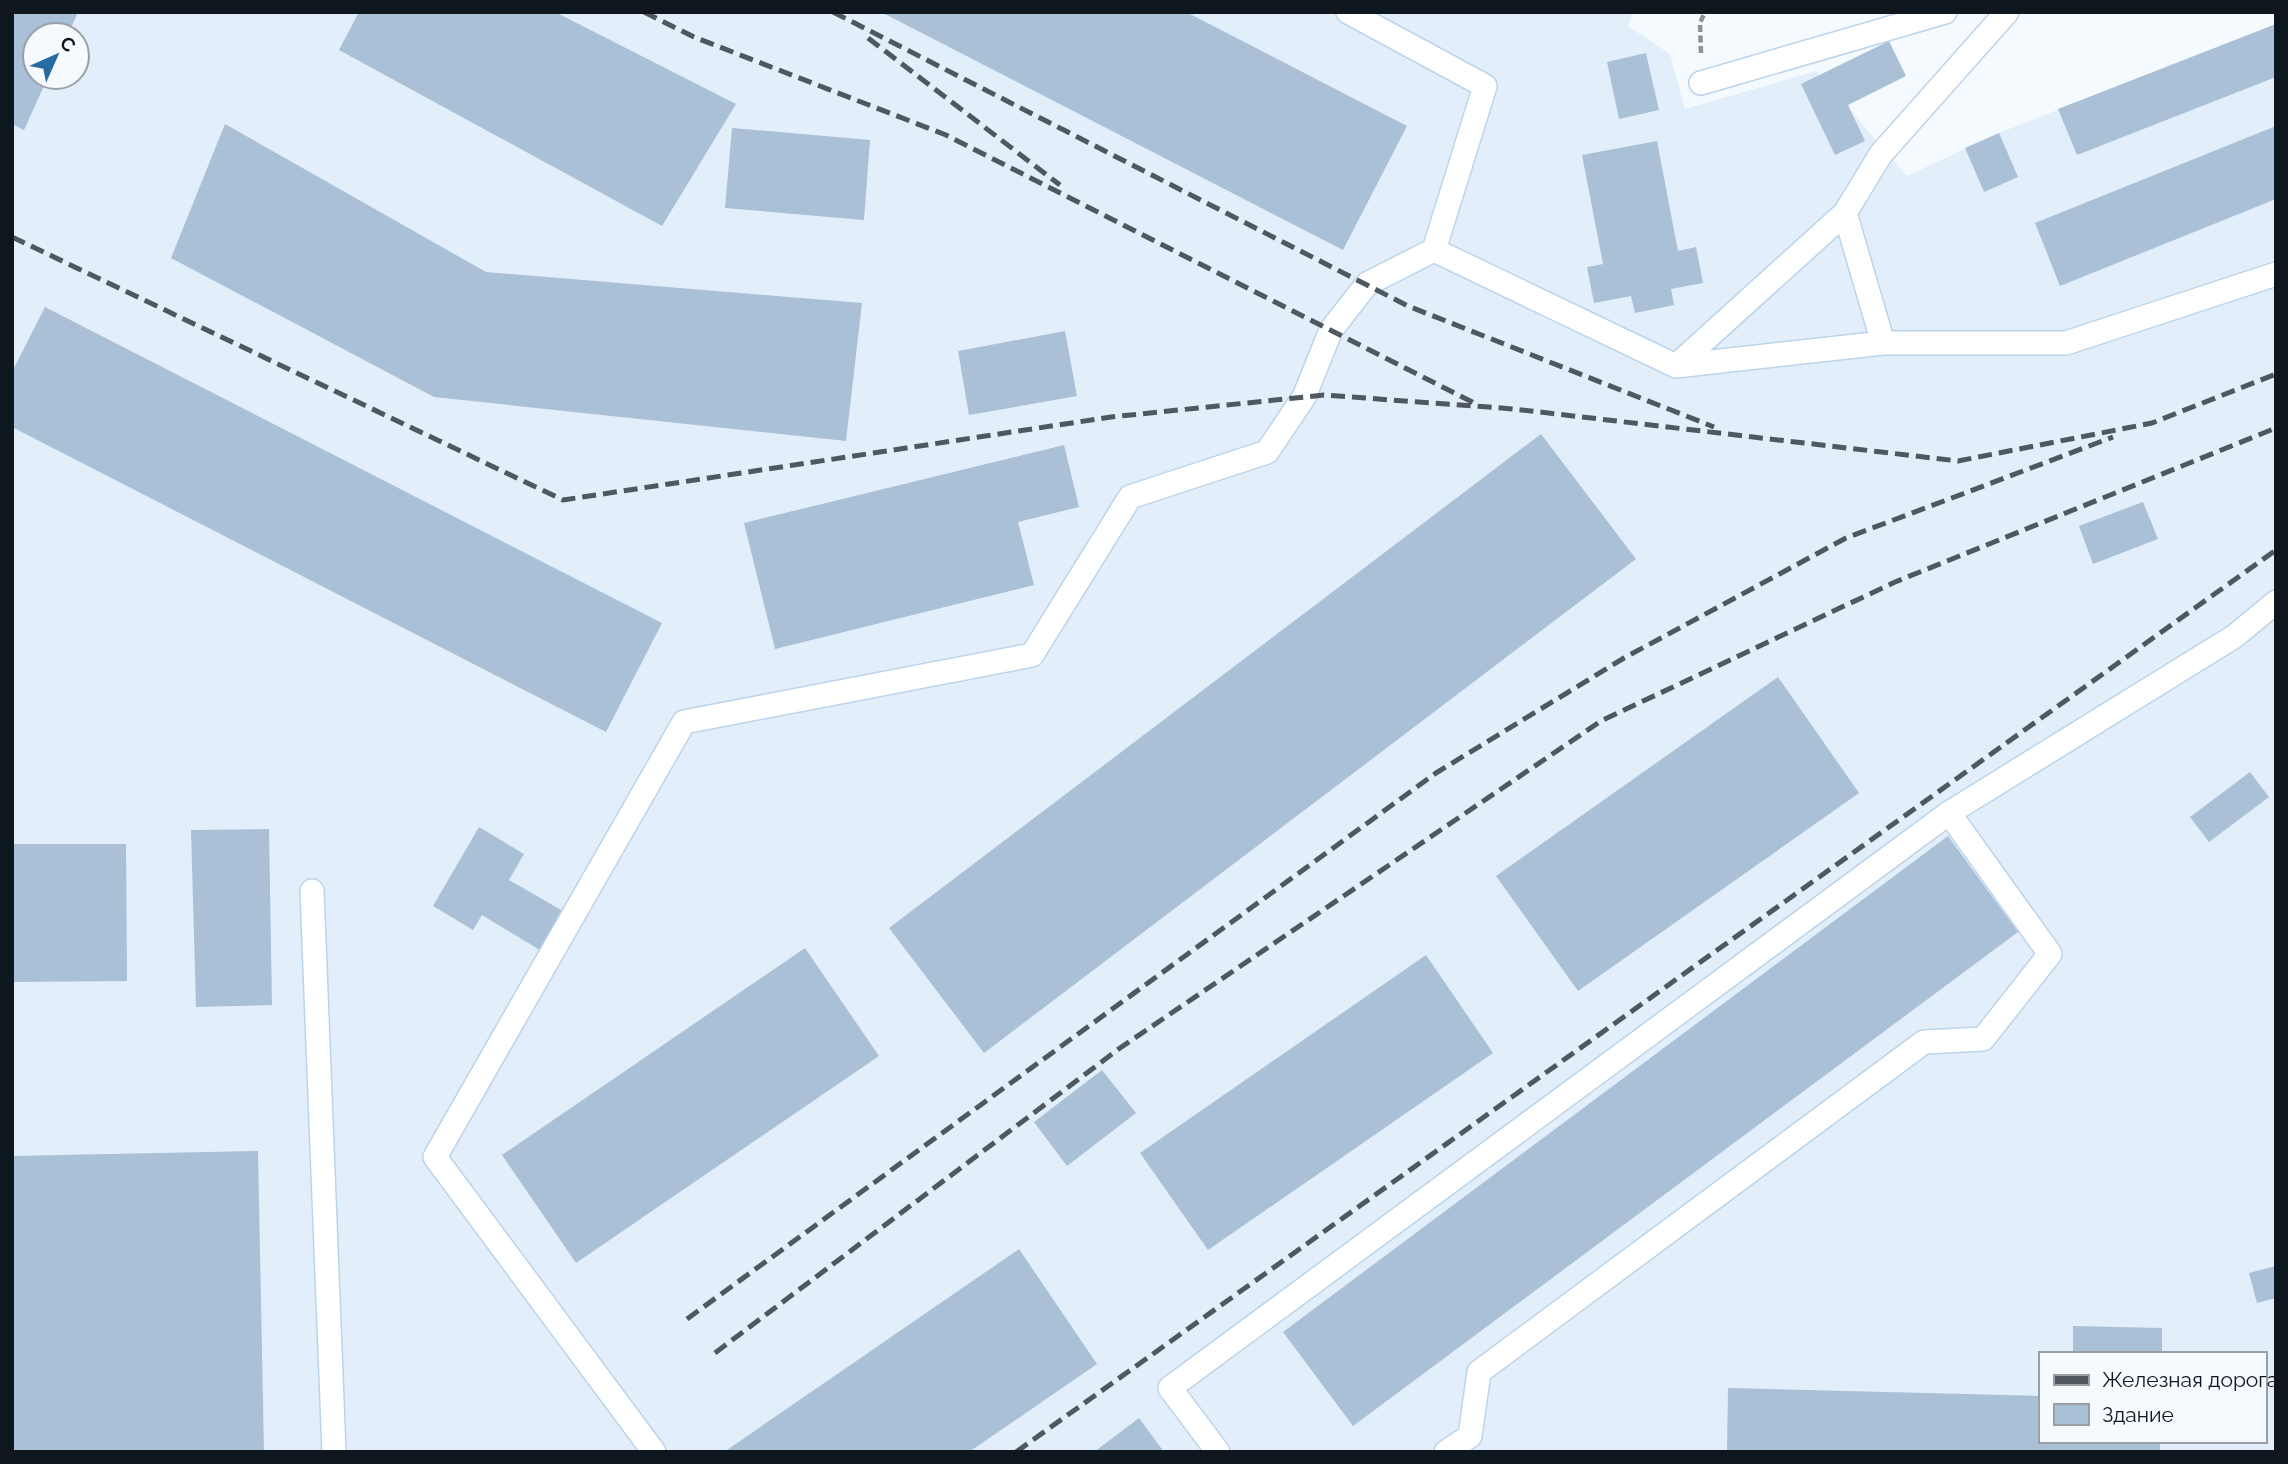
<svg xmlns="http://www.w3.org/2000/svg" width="2288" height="1464" font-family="Raleway,sans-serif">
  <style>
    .built { fill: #e2eefa; fill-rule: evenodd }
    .building { fill: #a9c0d6 }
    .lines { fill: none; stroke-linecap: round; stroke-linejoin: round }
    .service-casing { stroke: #bcd4ea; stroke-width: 26 }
    .path { stroke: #8a9197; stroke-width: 4.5; stroke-dasharray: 7 3.5; stroke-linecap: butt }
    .service { stroke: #fff; stroke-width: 23 }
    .rail { stroke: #50585f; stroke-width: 5; stroke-dasharray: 14 7; stroke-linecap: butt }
  </style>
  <rect width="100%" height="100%" fill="#f5faff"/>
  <path class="built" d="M 12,12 L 1633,12 L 1628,26 L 1670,54 L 1685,109 L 1816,71 L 1907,176 L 1999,133 L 2276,24 L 2276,1452 L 12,1452 ZM 35,35 L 77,35 L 77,77 L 35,77 ZM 2041,1354 L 2265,1354 L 2265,1441 L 2041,1441 Z"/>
  <path class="building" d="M 12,12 L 78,12 L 68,35 L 35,35 L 35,77 L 48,77 L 24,130 L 12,124 Z
    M 359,12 L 555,12 L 736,104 L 662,226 L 339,50 Z
    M 881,12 L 1186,12 L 1407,126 L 1343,250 Z
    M 2276,24 L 2276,77 L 2077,155 L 2058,109 Z
    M 1889,41 L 1906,76 L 1848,105 L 1865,141 L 1835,155 L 1801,84 Z
    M 1646,53 L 1659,110 L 1619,119 L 1607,62 Z
    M 225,124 L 486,272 L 862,303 L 846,441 L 434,397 L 171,258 Z
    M 2276,126 L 2276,199 L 2060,286 L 2035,223 Z
    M 732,128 L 870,140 L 864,220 L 725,208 Z
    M 1999,133 L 2018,177 L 1984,192 L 1965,148 Z
    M 1657,141 L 1678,251 L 1696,247 L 1703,283 L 1671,289 L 1674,305 L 1635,313 L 1631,296 L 1594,303 L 1587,267 L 1603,264 L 1582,155 Z
    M 45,307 L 662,623 L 606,732 L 12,427 L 12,372 Z
    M 1065,331 L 1077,396 L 969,415 L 958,351 Z
    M 1541,434 L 1636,559 L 984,1053 L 889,928 Z
    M 1064,445 L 1079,507 L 1018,522 L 1034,585 L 775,649 L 744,523 Z
    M 2143,502 L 2158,539 L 2093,564 L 2079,526 Z
    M 1778,677 L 1859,793 L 1578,991 L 1496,876 Z
    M 2250,772 L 2269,797 L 2209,842 L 2190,817 Z
    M 479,827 L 524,854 L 509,880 L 563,911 L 540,950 L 482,915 L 473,930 L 433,906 Z
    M 269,829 L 272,1005 L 196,1007 L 191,830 Z
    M 1948,836 L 2018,932 L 1353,1426 L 1283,1332 Z
    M 12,844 L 126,844 L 127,981 L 12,982 Z
    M 805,948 L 879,1056 L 576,1263 L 502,1155 Z
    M 1426,955 L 1493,1053 L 1208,1250 L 1140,1153 Z
    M 1102,1070 L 1136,1113 L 1067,1166 L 1034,1122 Z
    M 258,1151 L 264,1452 L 12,1452 L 12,1156 Z
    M 1019,1249 L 1097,1364 L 969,1452 L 724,1452 Z
    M 2276,1266 L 2276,1298 L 2257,1303 L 2249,1273 Z
    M 2073,1326 L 2162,1328 L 2162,1354 L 2073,1354 Z
    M 1728,1388 L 2041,1396 L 2041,1441 L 2160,1441 L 2160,1452 L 1727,1452 Z
    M 1139,1418 L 1164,1452 L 1094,1452 Z"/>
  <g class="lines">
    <defs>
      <path id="service" d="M 1348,12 L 1485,86 L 1434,250
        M 2007,12 L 1881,154 L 1845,213 L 1883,343 L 2066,343 L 2276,274
        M 1701,83 L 1945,12
        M 1676,366 L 1845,213
        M 312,891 L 334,1452
        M 654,1452 L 435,1157 L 684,722 L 1032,655 L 1130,497 L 1267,452 L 1304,397 L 1331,330 L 1367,284 L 1434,250 L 1676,366 L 1883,343
        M 1218,1452 L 1170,1388 L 1949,813 L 2235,636 L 2276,602
        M 1446,1452 L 1470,1436 L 1479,1372 L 1924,1042 L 1983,1039 L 2050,954 L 1949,813"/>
    </defs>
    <use href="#service" class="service-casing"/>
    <path class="path" d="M 1701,53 L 1700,23 L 1705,12"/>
    <use href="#service" class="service"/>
    <path class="rail" d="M 644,12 L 694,37 L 946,135 L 1476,404
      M 833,12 L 1408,306 L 1714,427
      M 868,38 L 1060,185
      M 12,237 L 563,500 L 1111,417 L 1324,395 L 1514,409 L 1958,461 L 2152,423 L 2276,374
      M 687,1319 L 1436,773 L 1624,658 L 1846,538 L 2113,437
      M 715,1353 L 1120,1048 L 1601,721 L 1895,582 L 2276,428
      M 1016,1452 L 2276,550"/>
  </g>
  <rect width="2288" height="1464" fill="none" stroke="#0e161e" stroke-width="28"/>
  <rect x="2039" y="1352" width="228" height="91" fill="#f5faff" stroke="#999fa5" stroke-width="2"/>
  <rect x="2054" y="1375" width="35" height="10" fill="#50585f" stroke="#999fa5" stroke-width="2"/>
  <text x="2102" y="1387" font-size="21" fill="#0e161e">Железная дорога</text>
  <rect x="2054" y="1404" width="35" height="21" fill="#a9c0d6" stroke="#999fa5" stroke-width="2"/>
  <text x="2102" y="1422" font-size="21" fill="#0e161e">Здание</text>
  <g transform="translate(56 56) rotate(45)"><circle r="33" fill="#f5faff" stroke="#999fa5" stroke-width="2"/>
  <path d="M0-5L12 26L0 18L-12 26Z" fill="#286ba0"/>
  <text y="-10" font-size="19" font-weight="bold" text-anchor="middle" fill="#0e161e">С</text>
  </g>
</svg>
